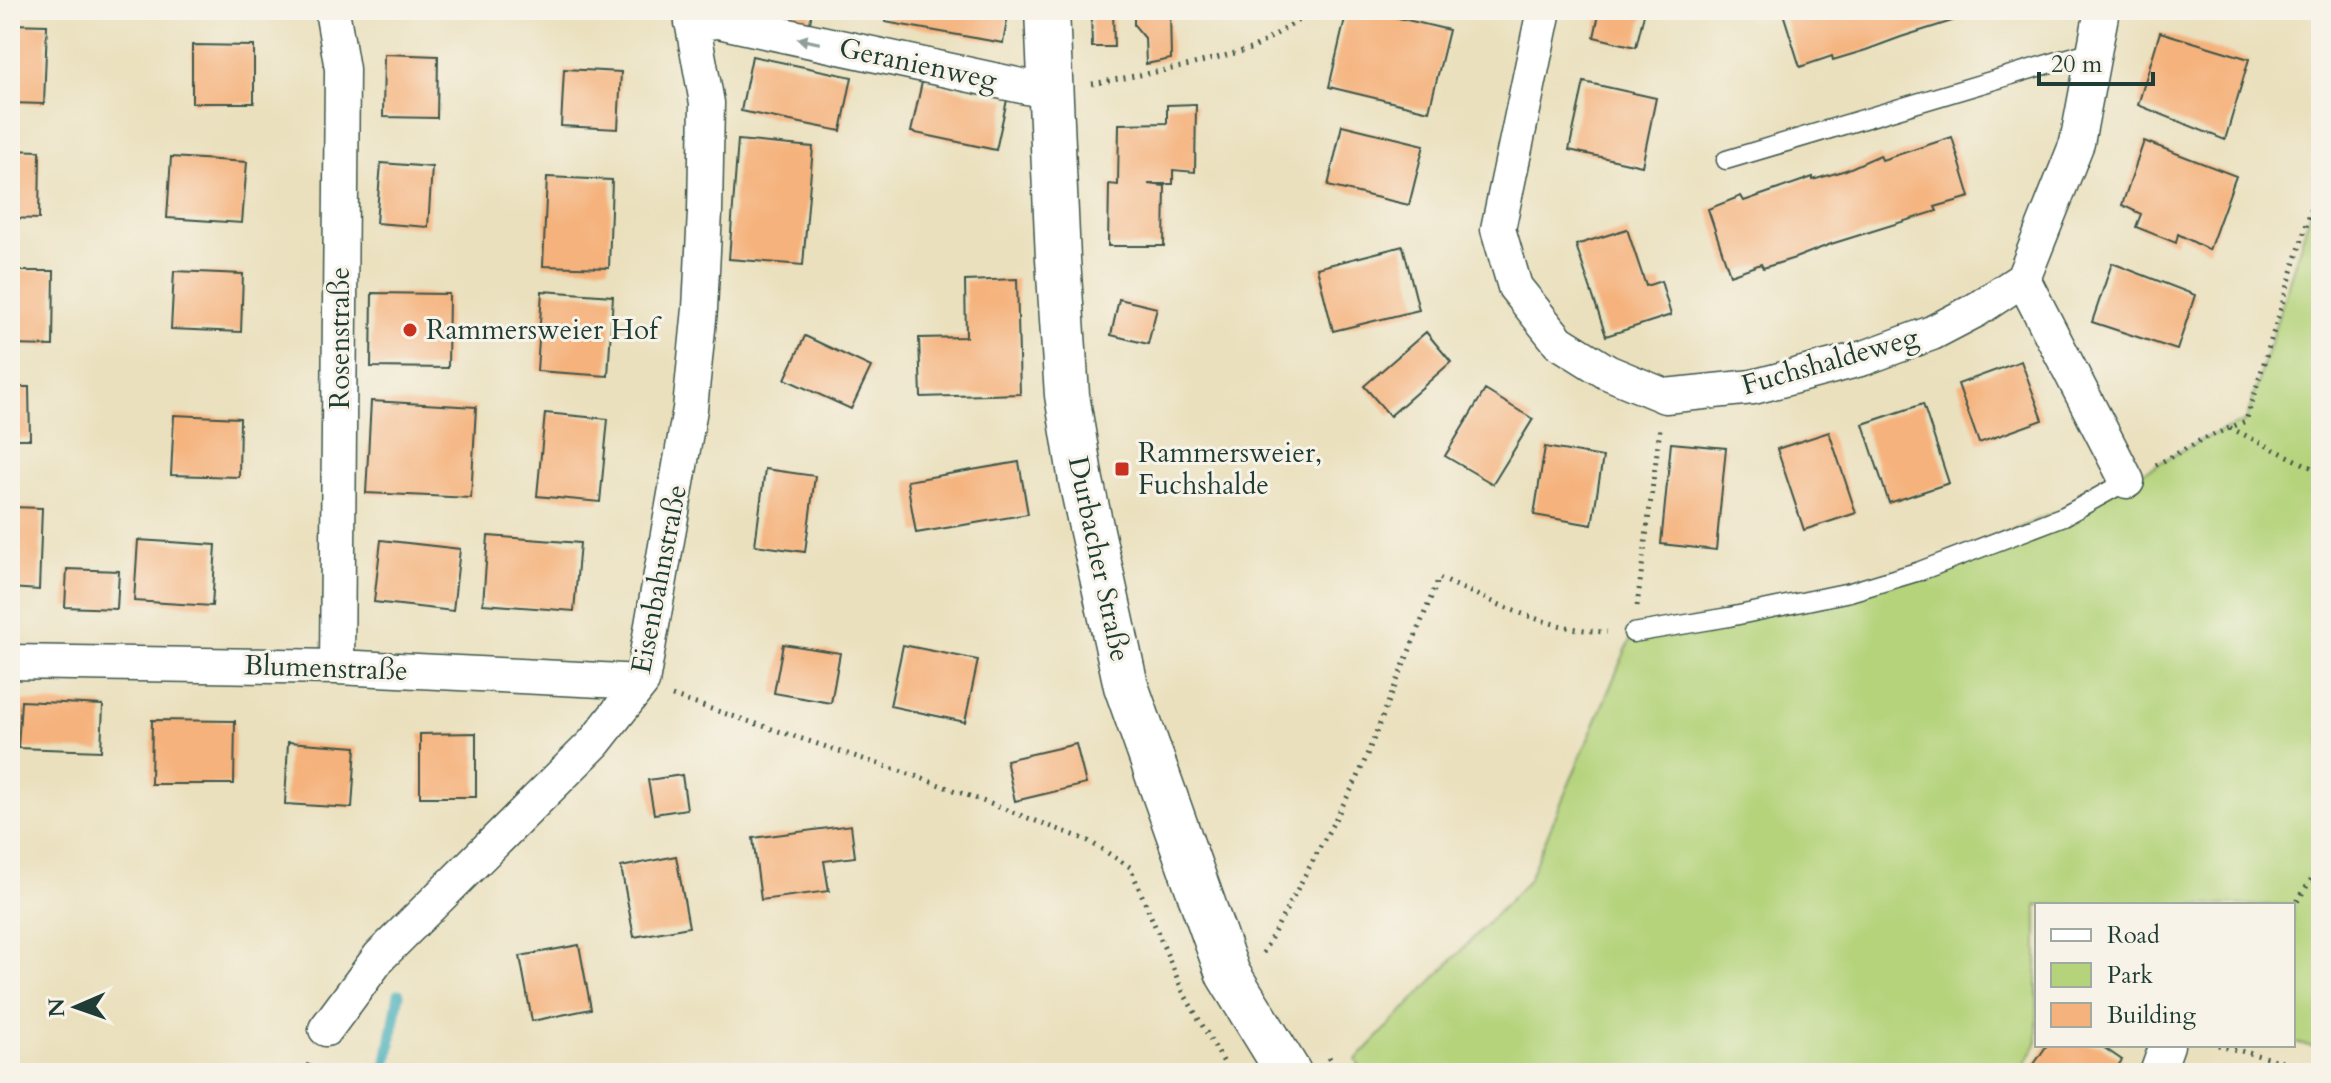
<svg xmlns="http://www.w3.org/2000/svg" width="2331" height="1083" font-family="Cardo,serif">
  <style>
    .green { fill: #b4d37a; stroke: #6a8857; stroke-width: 2 }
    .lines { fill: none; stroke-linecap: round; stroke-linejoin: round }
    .stream { stroke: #3aaab7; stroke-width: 11 }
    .building { fill: #f5b27d }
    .service-casing { stroke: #3d5549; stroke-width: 21 }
    .minor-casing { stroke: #3d5549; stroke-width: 37 }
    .tertiary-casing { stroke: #3d5549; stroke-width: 47 }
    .path { stroke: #3d5549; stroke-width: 5; stroke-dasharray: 2 6; stroke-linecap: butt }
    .service { stroke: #fff; stroke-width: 18 }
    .minor { stroke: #fff; stroke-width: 34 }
    .tertiary { stroke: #fff; stroke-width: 44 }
    .oneway { fill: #8f9e9a }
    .poi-dot { fill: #c8321e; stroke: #f7f3e8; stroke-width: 3 }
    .labels { text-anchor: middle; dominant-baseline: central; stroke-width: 6; stroke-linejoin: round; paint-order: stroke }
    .street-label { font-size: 28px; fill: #1f3d34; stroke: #f7f3e8 }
    .poi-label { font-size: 28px; fill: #1f3d34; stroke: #f7f3e8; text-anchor: start }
  </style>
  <rect width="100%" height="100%" fill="#f7f3e8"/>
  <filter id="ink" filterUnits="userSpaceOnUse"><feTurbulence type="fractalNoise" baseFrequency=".0125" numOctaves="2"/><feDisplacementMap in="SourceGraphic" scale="16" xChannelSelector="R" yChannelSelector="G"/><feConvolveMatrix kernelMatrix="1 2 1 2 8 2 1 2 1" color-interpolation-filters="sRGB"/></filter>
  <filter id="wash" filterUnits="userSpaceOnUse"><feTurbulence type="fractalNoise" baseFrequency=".006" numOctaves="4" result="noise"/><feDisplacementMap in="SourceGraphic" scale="32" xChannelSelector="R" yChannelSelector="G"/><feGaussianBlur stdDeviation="1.8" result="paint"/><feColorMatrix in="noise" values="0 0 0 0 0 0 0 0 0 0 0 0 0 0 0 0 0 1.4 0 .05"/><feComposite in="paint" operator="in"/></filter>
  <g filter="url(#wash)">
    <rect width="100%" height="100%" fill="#eae0bd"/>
    <path class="green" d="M 2321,178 L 2321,1049 L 2293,1042 L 2293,905 L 2037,905 L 2037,1044 L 2019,1073 L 1363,1073 L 1356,1060 L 1528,881 L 1633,633 L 1920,571 L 2127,481 L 2201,440 L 2246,421 Z"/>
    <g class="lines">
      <path class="stream" d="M 385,1073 L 399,994"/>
    </g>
    <g id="blocks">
      <path class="building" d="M 745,10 L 812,10 L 810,23 Z
        M 887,10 L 1009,10 L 1003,43 L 885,22 Z
        M 1091,10 L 1113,10 L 1114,47 L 1092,47 Z
        M 1134,10 L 1170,10 L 1171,59 L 1146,64 L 1145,38 L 1134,25 Z
        M 1347,10 L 1365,10 L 1449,30 L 1429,111 L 1329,87 Z
        M 1600,10 L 1645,10 L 1636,47 L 1594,37 Z
        M 1782,10 L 1984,10 L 1984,11 L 1901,37 L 1866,50 L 1833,60 L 1832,56 L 1800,67 Z
        M 10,24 L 47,25 L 44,104 L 10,103 Z
        M 2160,32 L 2249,59 L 2225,140 L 2138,105 Z
        M 192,45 L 254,46 L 254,103 L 192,103 Z
        M 384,54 L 438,56 L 437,118 L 383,117 Z
        M 752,56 L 852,77 L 841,131 L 741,111 Z
        M 564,69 L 621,72 L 618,129 L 561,126 Z
        M 922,82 L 1007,100 L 996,150 L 911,132 Z
        M 1584,82 L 1656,98 L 1642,166 L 1569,150 Z
        M 1196,104 L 1195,172 L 1173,170 L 1173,184 L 1148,184 L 1165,186 L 1164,246 L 1108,246 L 1109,184 L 1118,185 L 1119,124 L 1167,123 L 1167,105 Z
        M 1342,125 L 1424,145 L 1409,205 L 1328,186 Z
        M 1952,137 L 1970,197 L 1935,207 L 1937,211 L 1831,244 L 1795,258 L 1763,268 L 1761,264 L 1730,275 L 1708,209 L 1741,196 L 1744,201 L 1813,177 L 1813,180 L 1846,170 L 1880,155 L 1882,160 Z
        M 738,140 L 813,147 L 803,265 L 729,259 Z
        M 2144,141 L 2236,176 L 2209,250 L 2178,234 L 2176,243 L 2136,227 L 2141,214 L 2122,205 Z
        M 10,150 L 40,151 L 39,219 L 10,218 Z
        M 171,157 L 247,162 L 242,223 L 167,218 Z
        M 381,163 L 432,167 L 428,227 L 376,223 Z
        M 547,177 L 612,180 L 609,268 L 543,266 Z
        M 1627,229 L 1646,286 L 1661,281 L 1671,315 L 1606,336 L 1576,245 Z
        M 1403,246 L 1419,310 L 1333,331 L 1317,268 Z
        M 2112,263 L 2195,295 L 2177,350 L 2092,322 Z
        M 10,271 L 54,271 L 53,346 L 10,345 Z
        M 174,271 L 243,274 L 241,332 L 171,329 Z
        M 1017,279 L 1020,394 L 921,397 L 919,338 L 966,337 L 965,281 Z
        M 542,291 L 613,296 L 608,376 L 537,371 Z
        M 372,293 L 449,294 L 448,368 L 371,367 Z
        M 1119,299 L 1157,308 L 1148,344 L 1111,335 Z
        M 1426,332 L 1451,362 L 1390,416 L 1364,386 Z
        M 805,336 L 871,367 L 851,409 L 785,379 Z
        M 2021,361 L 2043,420 L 1979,443 L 1958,384 Z
        M 10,387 L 29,387 L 30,439 L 10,439 Z
        M 1485,390 L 1533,419 L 1493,484 L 1445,456 Z
        M 371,401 L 476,407 L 471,498 L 366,493 Z
        M 1923,404 L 1949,483 L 1889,503 L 1863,424 Z
        M 545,413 L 608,419 L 600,502 L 537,496 Z
        M 174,415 L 240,418 L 239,477 L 171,475 Z
        M 1829,432 L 1856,513 L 1804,530 L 1777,449 Z
        M 1671,443 L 1726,448 L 1716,550 L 1661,544 Z
        M 1545,447 L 1603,457 L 1592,525 L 1534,515 Z
        M 1019,462 L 1028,514 L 916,533 L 907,481 Z
        M 765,469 L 815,476 L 805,552 L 755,545 Z
        M 10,507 L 42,508 L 39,590 L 10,588 Z
        M 488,536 L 580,543 L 574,611 L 483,604 Z
        M 138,540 L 216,545 L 212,606 L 134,601 Z
        M 381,540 L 460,549 L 453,611 L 374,602 Z
        M 67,569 L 119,571 L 117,609 L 65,607 Z
        M 783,644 L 840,653 L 831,703 L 774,693 Z
        M 903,645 L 978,660 L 965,722 L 890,706 Z
        M 21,701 L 103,705 L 101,751 L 18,748 Z
        M 152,720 L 235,721 L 234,784 L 151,784 Z
        M 476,733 L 476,797 L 420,797 L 420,734 Z
        M 288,742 L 356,747 L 352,808 L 285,804 Z
        M 1076,744 L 1086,784 L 1015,801 L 1006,760 Z
        M 682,775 L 687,809 L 654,814 L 648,780 Z
        M 851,825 L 855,857 L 824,861 L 829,891 L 761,900 L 753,838 Z
        M 676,856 L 689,927 L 634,937 L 621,867 Z
        M 579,945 L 591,1009 L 532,1021 L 520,956 Z
        M 2047,1045 L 2100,1045 L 2122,1060 L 2113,1073 L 2028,1073 Z"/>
    </g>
  </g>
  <g filter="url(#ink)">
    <use href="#blocks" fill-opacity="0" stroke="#3d5549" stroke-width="2"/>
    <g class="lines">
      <defs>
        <path id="service" d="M 1726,160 L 2095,50
          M 1633,633 L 1729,617 L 1850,592 L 1920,571 L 2064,516 L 2127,481"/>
        <path id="minor" d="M 332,10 L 342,69 L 337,667
          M 1544,10 L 1498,229 L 1515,287 L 1559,342 L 1607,372 L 1665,396 L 1753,387 L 1864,358 L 1932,333 L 1976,310 L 2023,279 L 2077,143 L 2102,10
          M 692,23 L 718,21 L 1050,92
          M 2023,279 L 2127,481
          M 10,662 L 337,667 L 642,682
          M 326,1029 L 380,956 L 594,743 L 642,682 L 690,409 L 700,309 L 705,212 L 707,103 L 690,10
          M 2157,1073 L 2167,1045"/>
        <path id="tertiary" d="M 1047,10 L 1058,259 L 1067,395 L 1081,481 L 1126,686 L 1228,974 L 1289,1073"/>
      </defs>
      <use href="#service" class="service-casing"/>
      <use href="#minor" class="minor-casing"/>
      <use href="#tertiary" class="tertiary-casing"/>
      <path class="path" d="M 1092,84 L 1182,67 L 1254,48 L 1302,18 L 1302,10
        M 2230,428 L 2321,472
        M 2156,465 L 2201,440 L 2246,421 L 2321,178
        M 1637,606 L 1660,429
        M 672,696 L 921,778 L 1087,840 L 1130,867 L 1183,992 L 1230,1073
        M 2293,908 L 2321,864
        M 1263,953 L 1358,777 L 1439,578 C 1494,602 1546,630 1607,632
        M 2218,1045 L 2321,1072
        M 1329,1057 L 1339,1073
        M 305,1073 L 311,1059"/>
      <use href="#service" class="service"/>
      <use href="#minor" class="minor"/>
      <use href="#tertiary" class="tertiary"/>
    </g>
    <defs><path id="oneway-solid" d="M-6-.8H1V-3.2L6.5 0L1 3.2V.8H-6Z" transform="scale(2)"/></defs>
    <use class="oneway" href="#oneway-solid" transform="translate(809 41) rotate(-168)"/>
  </g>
  <g class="poi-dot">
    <circle cx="410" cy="330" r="8"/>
    <rect x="1114" y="461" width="16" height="16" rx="4"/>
  </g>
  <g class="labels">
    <g class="street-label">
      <text transform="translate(918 64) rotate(12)">Geranienweg</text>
      <text transform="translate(340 338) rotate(-90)">Rosenstraße</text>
      <text transform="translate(1830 361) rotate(-16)">Fuchshaldeweg</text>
      <text transform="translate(1099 559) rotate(78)">Durbacher Straße</text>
      <text transform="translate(659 579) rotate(-79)">Eisenbahnstraße</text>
      <text transform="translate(326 668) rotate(2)">Blumenstraße</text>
    </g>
    <g class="poi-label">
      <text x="426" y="330">Rammersweier Hof</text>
      <text x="1138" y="453">Rammersweier,<tspan x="1138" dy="32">Fuchshalde</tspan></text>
    </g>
  </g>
  <rect width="2331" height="1083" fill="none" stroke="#f7f3e8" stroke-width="40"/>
  <rect x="2035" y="903" width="260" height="144" fill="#f7f3e8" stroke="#a1aaa0" stroke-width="2"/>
  <rect x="2051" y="929" width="40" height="12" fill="#ffffff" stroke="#a1aaa0" stroke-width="2"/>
  <text x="2107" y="943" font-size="24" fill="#1f3d34">Road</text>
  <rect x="2051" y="963" width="40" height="24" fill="#b4d37a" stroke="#a1aaa0" stroke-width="2"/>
  <text x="2107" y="983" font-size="24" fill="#1f3d34">Park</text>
  <rect x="2051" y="1003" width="40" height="24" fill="#f5b27d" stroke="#a1aaa0" stroke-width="2"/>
  <text x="2107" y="1023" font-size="24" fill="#1f3d34">Building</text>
  <g transform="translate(76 1007) rotate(268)" stroke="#f7f3e8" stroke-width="6" paint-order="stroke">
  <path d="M0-6L14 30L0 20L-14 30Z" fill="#1f3d34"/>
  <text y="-12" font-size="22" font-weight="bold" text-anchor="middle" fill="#1f3d34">N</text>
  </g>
  <path d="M2039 72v12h114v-12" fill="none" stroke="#1f3d34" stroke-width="4"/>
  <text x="2051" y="72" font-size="24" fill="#1f3d34" stroke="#f7f3e8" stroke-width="6" paint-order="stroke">20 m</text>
</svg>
